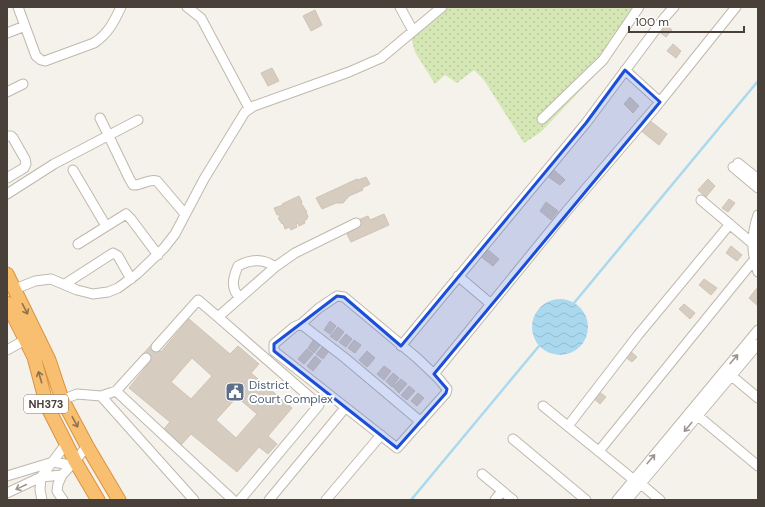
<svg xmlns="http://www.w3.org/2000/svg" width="765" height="507" font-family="'DM Sans',sans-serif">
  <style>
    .grass { fill: url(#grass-dots) }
    .water { fill: url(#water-waves) }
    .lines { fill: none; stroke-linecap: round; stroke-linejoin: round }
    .stream { stroke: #aad9ef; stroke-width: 2.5 }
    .building { fill: #d6ccc0; stroke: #d1c3b4; fill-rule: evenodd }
    .minor-tunnel { stroke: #d3cec7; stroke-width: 9; stroke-dasharray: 9 4.5; stroke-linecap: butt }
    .minor-casing { stroke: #c0b8ad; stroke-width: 11 }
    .highway-casing { stroke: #d99340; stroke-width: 15 }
    .minor { stroke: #fff; stroke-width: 9 }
    .highway { stroke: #f9bf71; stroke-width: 13 }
    .oneway { stroke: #8f734f }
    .oneway2 { stroke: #9b9692 }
    .marked { fill: #1d4ed8; fill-opacity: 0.2; stroke: #1d4ed8; stroke-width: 3; stroke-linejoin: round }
    .labels { text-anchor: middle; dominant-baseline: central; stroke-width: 4; stroke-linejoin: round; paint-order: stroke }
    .shield { fill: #fff; stroke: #807a74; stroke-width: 1 }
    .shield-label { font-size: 11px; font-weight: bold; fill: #494139 }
    .service-label { font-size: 12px; fill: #4e5e75; stroke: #fff; text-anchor: start }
  </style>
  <defs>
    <pattern id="grass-dots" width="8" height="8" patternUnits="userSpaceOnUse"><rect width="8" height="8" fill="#d5e7b5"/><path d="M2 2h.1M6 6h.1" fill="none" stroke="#b8c79c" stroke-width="1.8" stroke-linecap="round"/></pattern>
    <pattern id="water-waves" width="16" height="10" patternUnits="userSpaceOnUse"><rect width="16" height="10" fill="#aad9ef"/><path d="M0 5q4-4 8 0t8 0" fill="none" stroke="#94bbce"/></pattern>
  </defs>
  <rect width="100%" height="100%" fill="#f5f1eb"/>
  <path class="grass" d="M 447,7 L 643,7 L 595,75 L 541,132 L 524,143 L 484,80 L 474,70 L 457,83 L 445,75 L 435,84 L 415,52 L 411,37 Z"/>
  <path class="water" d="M532 327a28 28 0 1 1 56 0a28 28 0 1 1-56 0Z"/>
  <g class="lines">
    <path class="stream" d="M 574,303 L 758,81
      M 411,500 L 539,346"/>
  </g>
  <path class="building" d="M 315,10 L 322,25 L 311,31 L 303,16 Z
    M 664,23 L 672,30 L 666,37 L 658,31 Z
    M 673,44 L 681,51 L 676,58 L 667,51 Z
    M 272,68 L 279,81 L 268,86 L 261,73 Z
    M 630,97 L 639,106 L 633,113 L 624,104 Z
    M 649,120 L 667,134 L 659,145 L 640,130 Z
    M 553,169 L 565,180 L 560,185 L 547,176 L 552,174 L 550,172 Z
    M 366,177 L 370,184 L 362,188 L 363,190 L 349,196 L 343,203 L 336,203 L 322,209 L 316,198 L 357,179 L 358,180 Z
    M 708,179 L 715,186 L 706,197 L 698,190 Z
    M 299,196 L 302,202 L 301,203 L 307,212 L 306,212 L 308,217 L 307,218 L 307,219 L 304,221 L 305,223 L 299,226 L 298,223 L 296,224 L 297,227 L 291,230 L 289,227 L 285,229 L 283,223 L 282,224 L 278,218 L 280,217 L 278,214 L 277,215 L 274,208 L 283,205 L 282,204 Z
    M 729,199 L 735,203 L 728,212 L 722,208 Z
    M 546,202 L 558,211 L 551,220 L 540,211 Z
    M 384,214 L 389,225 L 351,242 L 346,232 L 356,221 L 368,216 L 370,220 Z
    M 731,246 L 742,255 L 737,261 L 726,253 Z
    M 487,249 L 499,259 L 493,266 L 480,256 L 482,254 L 484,255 L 486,253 L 484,251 Z
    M 704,279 L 717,288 L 711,295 L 699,285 Z
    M 758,287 L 758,306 L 749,298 Z
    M 684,304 L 695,313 L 690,319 L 679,309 Z
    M 189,319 L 230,354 L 238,346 L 259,364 L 251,373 L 292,408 L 268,436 L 277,444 L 268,454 L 259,447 L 237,472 L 191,434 L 181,445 L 163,430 L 170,422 L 129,388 L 150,362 L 142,355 L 152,344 L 161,352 ZM 192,358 L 212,376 L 191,399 L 171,382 ZM 237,397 L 257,414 L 236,438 L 216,420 Z
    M 330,321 L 336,326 L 330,334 L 324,330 Z
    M 338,327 L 344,332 L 337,341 L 330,336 Z
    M 346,334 L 352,339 L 346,347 L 339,342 Z
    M 314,339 L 321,344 L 314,353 L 308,348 Z
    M 354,340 L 361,345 L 355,353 L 348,348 Z
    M 323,346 L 329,351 L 323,359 L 316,354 Z
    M 307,349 L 313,354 L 304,364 L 298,359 Z
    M 629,350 L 637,357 L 632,362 L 624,356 Z
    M 367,351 L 375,358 L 367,367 L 359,360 Z
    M 315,356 L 321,361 L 313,371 L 307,366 Z
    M 384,366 L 391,371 L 384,380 L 377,374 Z
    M 393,373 L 399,378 L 392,387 L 386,381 Z
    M 401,379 L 407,384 L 399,393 L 393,387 Z
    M 409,386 L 415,391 L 407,400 L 401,395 Z
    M 598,391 L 606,397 L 600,404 L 592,397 Z
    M 418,393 L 424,398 L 417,406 L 411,401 Z"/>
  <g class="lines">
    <path class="minor-tunnel" d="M 146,358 L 156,347"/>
    <defs>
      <path id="minor" d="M 18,7 L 36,56 L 41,60 L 45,61 L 94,43 C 108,34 114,22 121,7
        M 187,7 L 201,18 L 249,108
        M 400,7 L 413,31
        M 7,33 L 25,26
        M 625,70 L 660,102
        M 7,92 L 23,84
        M 100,118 L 129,178 L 133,185 C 142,186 148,178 157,181 L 185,214
        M 542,119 L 603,60 L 639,7
        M 7,136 L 11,136 L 13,138 L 25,159 L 26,164 L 24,168 L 7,178
        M 738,163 L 758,179
        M 733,167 L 758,188
        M 73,170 L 106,226
        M 7,194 L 54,164 L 138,120
        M 701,200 L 752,243
        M 758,215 C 751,235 751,253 758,272
        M 78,244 L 126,214 L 131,219 L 158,255
        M 458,276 L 491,304
        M 65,284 L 113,253 L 118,256 L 131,279
        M 15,289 L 35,281 L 51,279 L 77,290 L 93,294 L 108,292 L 118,288 L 137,274 L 164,248 L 175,234 L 204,179 L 245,112 L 254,106 L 349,72 L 381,58 L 442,7
        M 240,298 C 230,288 233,278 238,266 C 251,259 263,258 275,267
        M 218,317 L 319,405 L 240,500
        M 301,324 L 319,308 L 337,296 L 344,297 L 417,358 L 439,379 L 447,389 L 446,393 L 397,448 L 274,351 L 274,344 L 294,327 L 301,324 L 345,358 L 421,422
        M 401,346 L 586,123 L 665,17 L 674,7
        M 156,347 L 198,300 L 218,317 L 275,267 L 295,253 L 356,223
        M 7,350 L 25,340
        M 727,372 L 758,398
        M 434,374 L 565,213 L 655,108 L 736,7
        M 116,391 L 233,500
        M 101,396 L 116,391 L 146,358
        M 47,406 L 77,394 L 101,396 L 194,500
        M 543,406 L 634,480
        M 698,416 L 758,466
        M 568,426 L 638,335 L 730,224
        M 513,439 L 586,500
        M 599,451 L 754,260
        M 482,474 L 513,500
        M 7,476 L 53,462 L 71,465
        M 641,484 L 660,500
        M 7,493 L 41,477 L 62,475
        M 42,500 L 40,490 L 41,477 L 66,444
        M 63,500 L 57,491 L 58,484 L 62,475 L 75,461 L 87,446
        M 269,500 L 345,408
        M 326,500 L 381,435
        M 495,500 L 502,491
        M 617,500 L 758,330
        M 627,500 L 758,344"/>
      <path id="highway" d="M 7,274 L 49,360 L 62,399 L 87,446 L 119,500
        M 7,303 L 34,357 L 47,406 L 75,461 L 98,500"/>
    </defs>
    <use href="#minor" class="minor-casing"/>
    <use href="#highway" class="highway-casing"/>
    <use href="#minor" class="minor"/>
    <use href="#highway" class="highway"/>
  </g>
  <defs><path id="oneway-shaft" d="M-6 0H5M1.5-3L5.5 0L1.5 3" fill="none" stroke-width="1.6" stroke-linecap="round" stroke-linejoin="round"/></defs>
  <g class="oneway">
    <use href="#oneway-shaft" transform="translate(25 309) rotate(63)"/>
    <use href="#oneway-shaft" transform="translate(40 377) rotate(-106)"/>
    <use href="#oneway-shaft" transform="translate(75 422) rotate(62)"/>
  </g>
  <g class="oneway2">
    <use href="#oneway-shaft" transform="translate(734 359) rotate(-50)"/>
    <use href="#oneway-shaft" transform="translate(688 427) rotate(130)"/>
    <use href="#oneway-shaft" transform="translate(651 459) rotate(-50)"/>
    <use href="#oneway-shaft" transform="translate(21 487) rotate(155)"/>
  </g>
  <path class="marked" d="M 625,70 L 660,102 L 434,374 L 447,389 L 446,393 L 397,448 L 274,351 L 274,344 L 337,296 L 344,297 L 401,346 L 586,123 Z"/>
  <defs>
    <symbol id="civic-square" viewBox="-11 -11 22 22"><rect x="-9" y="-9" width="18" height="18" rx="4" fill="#5c6f8a" stroke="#fff"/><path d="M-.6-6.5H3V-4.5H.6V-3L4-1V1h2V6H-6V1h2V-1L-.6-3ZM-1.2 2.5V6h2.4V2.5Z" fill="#fff"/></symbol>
  </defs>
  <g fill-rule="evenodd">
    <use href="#civic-square" x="224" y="381" width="22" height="22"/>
  </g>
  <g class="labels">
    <rect class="shield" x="24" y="395" width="44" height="18" rx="3"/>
    <g class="shield-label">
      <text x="46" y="404">NH373</text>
    </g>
    <g class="service-label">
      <text x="249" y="385">District<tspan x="249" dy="14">Court Complex</tspan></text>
    </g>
  </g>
  <rect width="765" height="507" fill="none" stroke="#494139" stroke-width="16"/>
  <path d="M629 26v6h115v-6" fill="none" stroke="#494139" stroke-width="2"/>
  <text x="635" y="26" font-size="12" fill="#494139" stroke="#ffffff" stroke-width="3" paint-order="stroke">100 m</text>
</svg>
